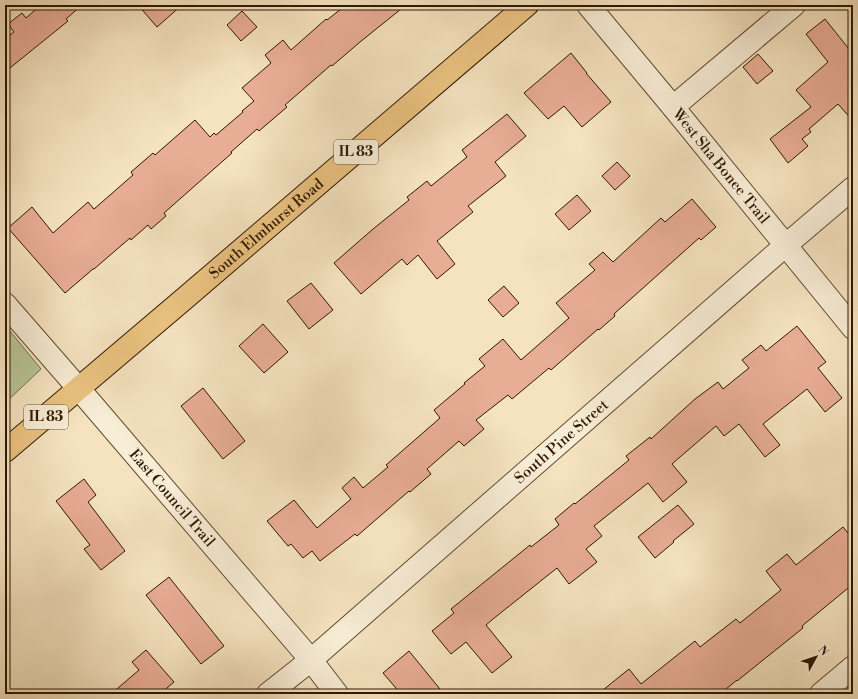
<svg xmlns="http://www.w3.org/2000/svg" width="858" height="699" font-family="'Libre Bodoni',serif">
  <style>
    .green { fill: #b8c496; stroke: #736e4b }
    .building { fill: #e8ad95; stroke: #2e1700 }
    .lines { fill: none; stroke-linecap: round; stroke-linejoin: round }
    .minor-casing { stroke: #604a30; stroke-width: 24 }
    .major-casing { stroke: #2e1700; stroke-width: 24 }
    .minor { stroke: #f8edd6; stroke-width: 22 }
    .major { stroke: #eac280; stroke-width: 22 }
    .labels { text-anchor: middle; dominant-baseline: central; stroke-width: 4; stroke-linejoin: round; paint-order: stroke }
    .shield { fill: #f8edd6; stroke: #6b5740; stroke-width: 1 }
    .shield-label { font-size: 14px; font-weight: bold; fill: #2e1700 }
    .street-label { font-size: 15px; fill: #2e1700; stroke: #f8edd6 }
  </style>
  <rect width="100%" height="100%" fill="#f5e3c0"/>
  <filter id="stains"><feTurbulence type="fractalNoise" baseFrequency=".005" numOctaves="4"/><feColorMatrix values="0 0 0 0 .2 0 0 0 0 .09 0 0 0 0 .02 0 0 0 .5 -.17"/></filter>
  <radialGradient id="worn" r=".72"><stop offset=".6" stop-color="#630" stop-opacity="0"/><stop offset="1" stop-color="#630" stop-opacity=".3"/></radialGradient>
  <path class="green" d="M 5,325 L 41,369 L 5,403 Z"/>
  <path class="building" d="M 41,5 L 82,5 L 66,19 L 68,21 L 5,72 L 5,39 L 14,32 L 8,24 L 22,13 L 26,18 Z
    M 138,5 L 182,5 L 157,27 Z
    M 346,5 L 406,5 L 360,42 L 332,66 L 331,65 L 285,105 L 287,107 L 259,131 L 257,129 L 231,152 L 232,153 L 164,213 L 166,216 L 151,229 L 148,225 L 131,240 L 130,238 L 94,269 L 93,269 L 65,293 L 8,228 L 32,207 L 53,233 L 88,202 L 94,209 L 133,175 L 131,172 L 153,153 L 155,155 L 195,120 L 210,137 L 214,133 L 216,135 L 243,112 L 242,111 L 254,101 L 242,88 L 271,63 L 265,55 L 283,40 L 291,50 L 326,19 L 327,20 Z
    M 242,11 L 257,27 L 241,41 L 227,25 Z
    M 825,19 L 853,54 L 853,121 L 838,104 L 809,129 L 811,132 L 802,139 L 808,146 L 788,163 L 770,139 L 811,107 L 796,90 L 828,62 L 806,34 Z
    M 571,53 L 587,73 L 586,73 L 611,102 L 582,127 L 564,106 L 548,119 L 524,93 Z
    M 758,54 L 773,71 L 757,84 L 743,67 Z
    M 507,114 L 526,136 L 495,162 L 506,176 L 468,206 L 473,212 L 437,241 L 455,264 L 437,279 L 418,255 L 407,265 L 402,259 L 361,294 L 334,263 L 373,229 L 409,200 L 407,197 L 427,181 L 431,186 L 467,157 L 462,150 Z
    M 617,162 L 630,176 L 615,190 L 602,176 Z
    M 577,195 L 591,211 L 569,230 L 555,214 Z
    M 692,199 L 716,227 L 701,240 L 699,238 L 614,314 L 615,316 L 599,330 L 598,329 L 551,370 L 549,368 L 512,399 L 508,395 L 476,420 L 484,429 L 464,446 L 459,441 L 427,469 L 431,474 L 410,492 L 409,491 L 357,536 L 355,534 L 320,561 L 312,551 L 303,558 L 291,544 L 288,546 L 267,521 L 294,500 L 317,528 L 351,499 L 342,488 L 354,477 L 363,488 L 388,467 L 386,465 L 440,418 L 434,410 L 465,384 L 464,383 L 485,366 L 479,359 L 503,339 L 521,360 L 569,318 L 556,303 L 595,270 L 589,264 L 603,252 L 613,262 L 661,218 L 665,222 Z
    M 311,283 L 333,310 L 309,329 L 287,301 Z
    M 504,286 L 519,303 L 503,317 L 488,300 Z
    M 263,324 L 288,352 L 264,373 L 239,346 Z
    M 797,326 L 826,362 L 818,368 L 842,398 L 825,412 L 807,389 L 763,424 L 780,445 L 765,457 L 739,424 L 724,436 L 716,426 L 672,464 L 687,482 L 663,502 L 648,483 L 594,526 L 602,536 L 586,549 L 597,562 L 569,584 L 557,568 L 493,619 L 486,625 L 512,657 L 492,673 L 466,642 L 451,654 L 432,631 L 454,613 L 451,609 L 530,545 L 531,547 L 559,525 L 555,519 L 574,503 L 575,504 L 629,460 L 626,456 L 650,437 L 651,439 L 695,399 L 718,382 L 723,389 L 749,368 L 742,360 L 761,345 L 766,351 Z
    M 203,388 L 245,441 L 223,459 L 181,406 Z
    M 84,479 L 96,495 L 88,502 L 125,551 L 101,570 L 84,549 L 90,545 L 56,501 Z
    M 678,505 L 694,524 L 673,541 L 674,542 L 655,558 L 638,537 Z
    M 843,527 L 853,539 L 853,584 L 802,626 L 803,628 L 737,681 L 737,680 L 720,694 L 598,694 L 629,669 L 641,684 L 695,641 L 700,647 L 736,619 L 740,623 L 781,590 L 766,571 L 787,554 L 796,565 Z
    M 169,577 L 224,646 L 201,664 L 146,595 Z
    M 146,650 L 174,682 L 160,694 L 111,694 L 139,670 L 132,662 Z
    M 409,651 L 444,694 L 401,694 L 383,673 Z"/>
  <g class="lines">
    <defs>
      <g id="minor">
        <path id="s1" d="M 588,5 L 673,107 L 853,328"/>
        <path d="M 673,107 L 794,5"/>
        <path id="s2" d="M 5,304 L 79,389 L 311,660 L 337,694"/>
        <path id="s3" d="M 268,694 L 311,660 L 786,245 L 853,188"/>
        <path d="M 821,694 L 853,667"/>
      </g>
      <g id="major">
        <path id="s4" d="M 5,451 L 184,299 L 527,5"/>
      </g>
    </defs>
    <use href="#minor" class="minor-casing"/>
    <use href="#major" class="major-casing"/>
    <use href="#minor" class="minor"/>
    <use href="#major" class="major"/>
  </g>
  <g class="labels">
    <g class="shield">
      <rect x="334" y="140" width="44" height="24" rx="3"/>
      <rect x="24" y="405" width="44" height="24" rx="3"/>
    </g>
    <g class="shield-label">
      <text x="356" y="152">IL 83</text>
      <text x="46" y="417">IL 83</text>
    </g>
    <g class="street-label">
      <text stroke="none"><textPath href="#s1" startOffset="209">West Sha Bonee Trail</textPath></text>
      <text stroke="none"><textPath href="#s4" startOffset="343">South Elmhurst Road</textPath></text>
      <text stroke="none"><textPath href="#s3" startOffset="387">South Pine Street</textPath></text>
      <text stroke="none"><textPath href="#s2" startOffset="256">East Council Trail</textPath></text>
    </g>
  </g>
  <rect width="858" height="699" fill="none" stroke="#f5e3c0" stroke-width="20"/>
  <rect x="6" y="6" width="846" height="687" fill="none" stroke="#2e1700" stroke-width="2"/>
  <rect x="10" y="10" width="838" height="679" fill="none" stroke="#2e1700"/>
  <g transform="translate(816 657) rotate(50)" stroke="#f8edd6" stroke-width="3" paint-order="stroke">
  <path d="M0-3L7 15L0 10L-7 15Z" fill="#2e1700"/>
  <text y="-6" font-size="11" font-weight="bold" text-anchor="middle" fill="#2e1700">N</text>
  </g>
  <rect width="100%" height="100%" filter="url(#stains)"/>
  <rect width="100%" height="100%" fill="url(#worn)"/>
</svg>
